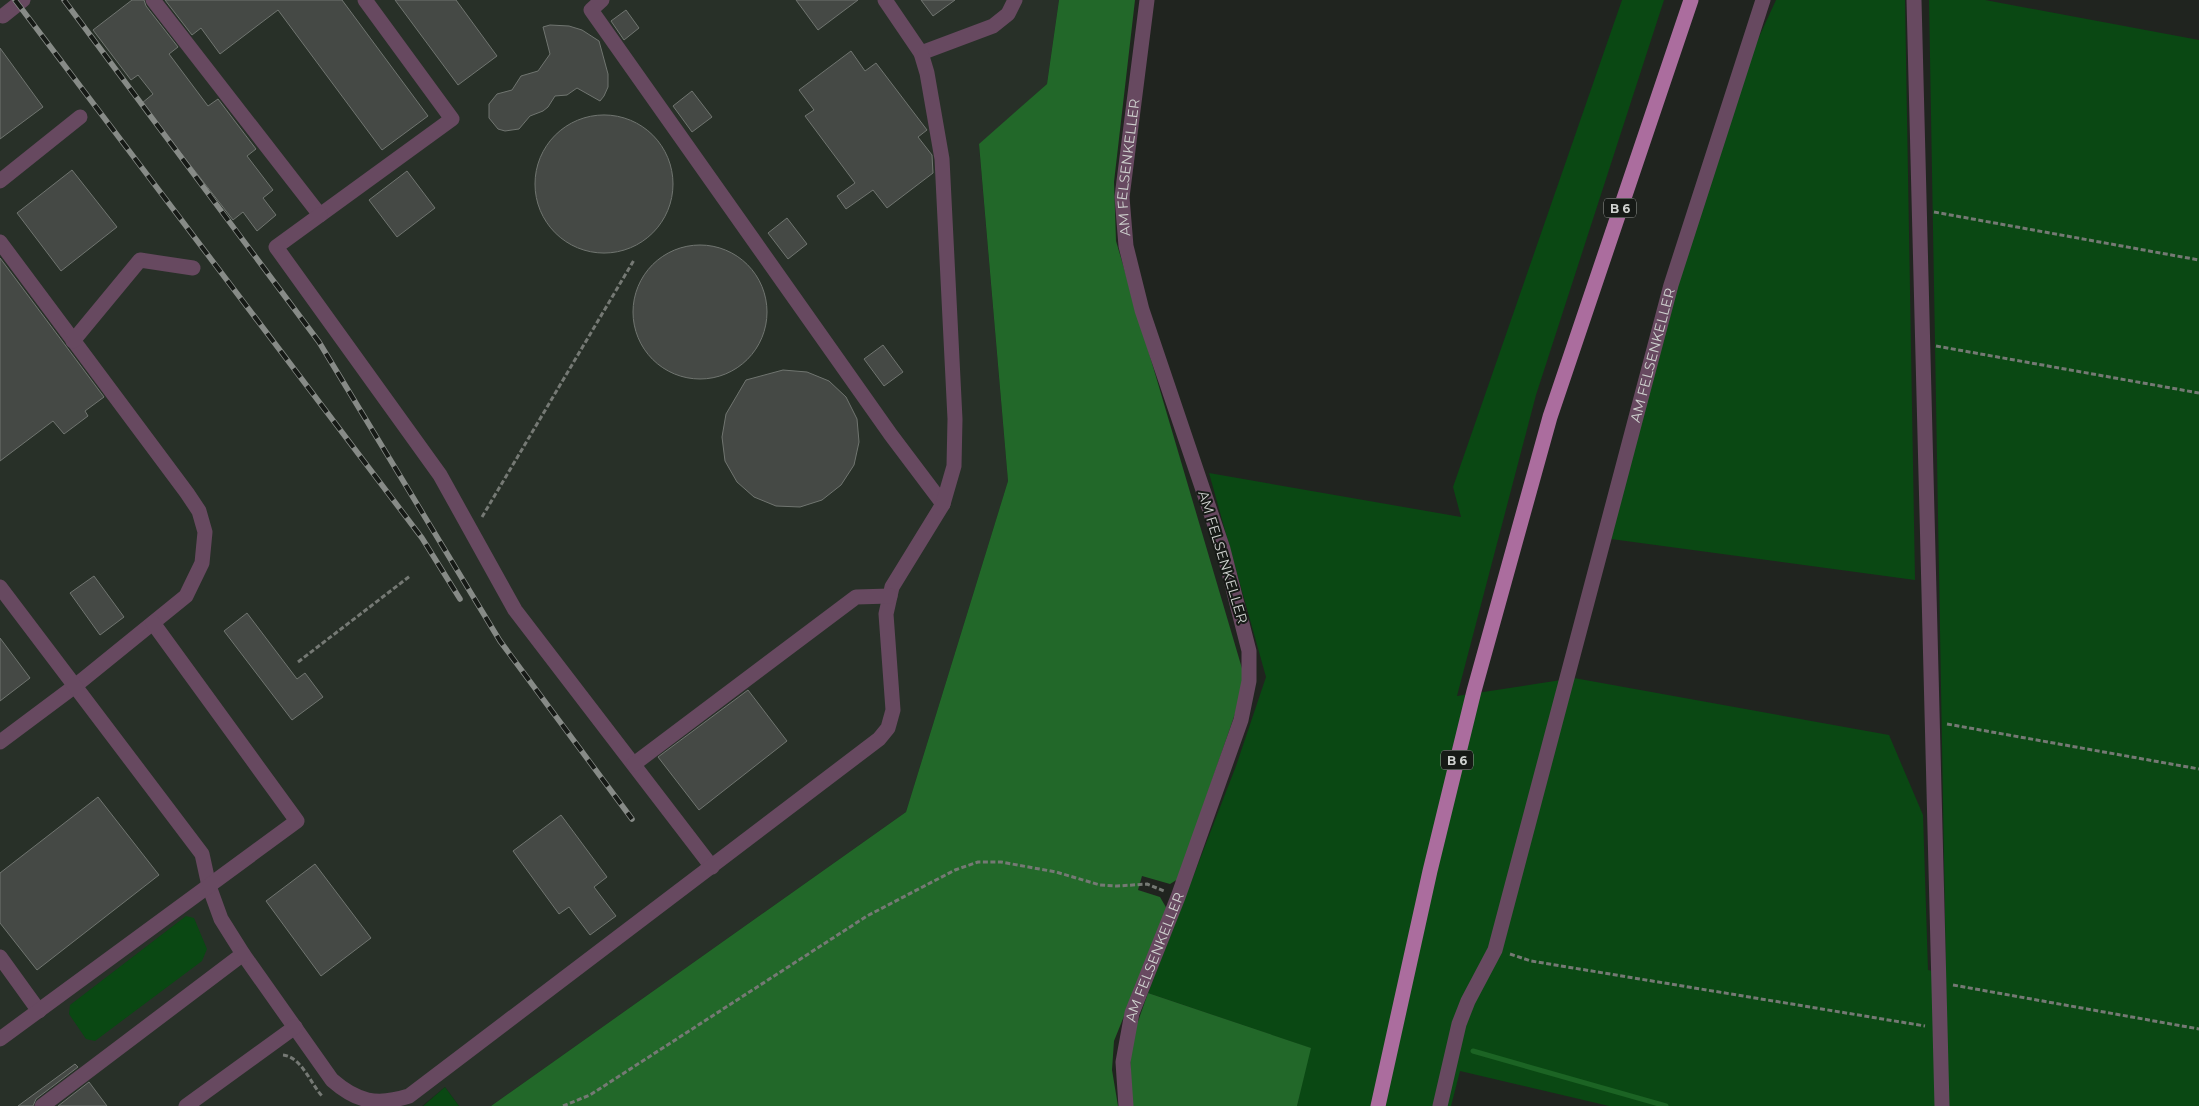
<svg xmlns="http://www.w3.org/2000/svg" width="2199" height="1106" font-family="Montserrat,sans-serif">
  <style>
    .built { fill: #283028 }
    .green { fill: #0a4813 }
    .forest { fill: #226829 }
    .lines { fill: none; stroke-linecap: round; stroke-linejoin: round }
    .stream { stroke: #1c6424; stroke-width: 5 }
    .building { fill: #454945; stroke: #707570 }
    .path { stroke: #757974; stroke-width: 3; stroke-dasharray: 5 2.5; stroke-linecap: butt }
    .minor { stroke: #674960; stroke-width: 15 }
    .major { stroke: #ab6d9e; stroke-width: 15 }
    .rail-casing { stroke: #878b87; stroke-width: 5.5 }
    .rail { stroke: #161a16; stroke-width: 4; stroke-dasharray: 11; stroke-linecap: butt }
    .labels { text-anchor: middle; dominant-baseline: central; stroke-width: 4; stroke-linejoin: round; paint-order: stroke }
    .shield { fill: #161a16; stroke: #989b98; stroke-width: 1 }
    .shield-label { font-size: 12px; font-weight: bold; fill: #cfd2cf }
    .street-label { font-size: 14px; fill: #cfd2cf; stroke: #161a16 }
  </style>
  <rect width="100%" height="100%" fill="#20241f"/>
  <path class="built" d="M 0,0 L 1059,0 L 1047,84 L 979,145 L 1008,481 L 906,812 L 491,1106 L 459,1106 L 445,1087 L 422,1106 L 0,1106 Z"/>
  <path class="green" d="M 1622,0 L 1664,0 L 1536,395 L 1457,696 L 1574,678 L 1889,735 L 1923,815 L 1928,970 L 1946,974 L 1929,0 L 1985,0 L 2199,40 L 2199,1106 L 1609,1106 L 1460,1071 L 1451,1106 L 1297,1106 L 1310,1048 L 1148,993 L 1236,766 L 1266,677 L 1209,473 L 1461,517 L 1453,487 Z
    M 1776,0 L 1905,0 L 1915,580 L 1611,539 L 1673,299 L 1753,50 Z
    M 186,916 L 194,918 L 207,949 L 202,961 L 95,1041 L 86,1039 L 69,1014 L 70,1005 Z
    M 445,1087 L 459,1106 L 423,1106 Z"/>
  <path class="forest" d="M 1059,0 L 1135,0 L 1114,182 L 1116,241 L 1246,682 L 1178,879 L 1170,884 L 1142,876 L 1138,890 L 1160,897 L 1167,909 L 1114,1041 L 1112,1070 L 1118,1106 L 491,1106 L 906,812 L 1008,481 L 979,144 L 1047,84 Z
    M 1148,993 L 1311,1048 L 1297,1106 L 1132,1106 L 1130,1055 L 1135,1030 Z"/>
  <g class="lines">
    <path class="stream" d="M 1473,1051 L 1666,1106"/>
  </g>
  <path class="building" d="M 132,0 L 144,0 L 146,6 L 178,47 L 169,54 L 208,106 L 218,99 L 256,149 L 247,156 L 273,190 L 263,198 L 276,215 L 257,231 L 243,212 L 233,220 L 142,103 L 153,94 L 138,75 L 131,80 L 93,30 Z
    M 165,0 L 342,0 L 428,116 L 382,150 L 278,10 L 220,54 L 201,28 L 192,35 Z
    M 395,0 L 456,0 L 497,56 L 458,85 Z
    M 796,0 L 858,0 L 818,30 Z
    M 921,0 L 955,0 L 933,16 Z
    M 626,10 L 639,28 L 624,40 L 611,21 Z
    M 550,25 L 569,26 L 582,30 L 599,41 L 608,74 L 608,87 L 604,96 L 600,101 L 577,88 L 567,95 L 555,96 L 548,107 L 543,111 L 530,116 L 519,129 L 505,131 L 498,129 L 489,118 L 489,104 L 497,94 L 512,90 L 521,76 L 538,71 L 550,54 L 543,27 Z
    M 0,48 L 43,107 L 0,139 Z
    M 851,51 L 865,71 L 876,63 L 927,130 L 918,137 L 932,155 L 933,173 L 887,208 L 873,190 L 846,209 L 837,196 L 855,183 L 805,116 L 814,110 L 799,90 Z
    M 692,91 L 712,117 L 692,132 L 673,106 Z
    M535 184a69 69 0 1 1 138 0a69 69 0 1 1-138 0Z
    M 72,170 L 117,227 L 61,271 L 17,213 Z
    M 407,171 L 435,208 L 397,237 L 369,200 Z
    M 787,218 L 807,244 L 788,259 L 768,233 Z
    M633 312a67 67 0 1 1 134 0a67 67 0 1 1-134 0Z
    M 0,258 L 104,397 L 85,411 L 88,416 L 64,434 L 53,421 L 0,461 Z
    M 883,345 L 903,372 L 884,386 L 864,359 Z
    M 783,370 L 807,372 L 829,381 L 846,397 L 857,419 L 859,442 L 854,465 L 841,485 L 822,500 L 800,507 L 776,506 L 754,497 L 737,482 L 725,461 L 722,437 L 726,414 L 746,380 Z
    M 94,576 L 124,617 L 100,635 L 70,593 Z
    M 247,613 L 297,679 L 305,673 L 323,697 L 292,720 L 224,631 Z
    M 0,638 L 30,678 L 0,701 Z
    M 748,690 L 787,741 L 699,810 L 658,757 Z
    M 98,797 L 159,875 L 37,970 L 0,923 L 0,873 Z
    M 561,815 L 607,877 L 594,887 L 616,916 L 590,935 L 569,907 L 559,914 L 513,851 Z
    M 315,864 L 371,938 L 321,976 L 266,901 Z
    M 75,1064 L 78,1067 L 36,1099 L 33,1106 L 18,1106 Z
    M 89,1082 L 107,1106 L 58,1106 Z"/>
  <g class="lines">
    <path class="path" d="M 1934,212 L 2199,260
      M 1936,346 L 2199,393
      M 482,517 L 634,260
      M 298,662 L 410,576
      M 1947,724 L 2199,769
      M 1510,954 L 1531,961 L 1925,1026
      M 1953,985 L 2199,1029
      M 283,1055 C 302,1057 311,1085 323,1097
      M 563,1106 L 590,1095 L 867,916 L 955,870 L 978,862 L 1001,862 L 1056,872 L 1100,885 L 1117,886 L 1147,884 L 1164,891"/>
    <g class="minor">
      <path d="M 153,0 L 320,215 L 452,119 L 365,0"/>
      <path d="M 602,0 L 591,10 L 891,435 L 943,504"/>
      <path d="M 1914,0 L 1942,1106"/>
      <path d="M 3,16 L 23,0"/>
      <path d="M 921,53 L 993,26 L 1008,14 L 1015,0"/>
      <path d="M 0,181 L 80,117"/>
      <path d="M 320,215 L 276,247 L 440,475 L 515,610 L 712,867"/>
      <path d="M 0,242 L 187,493 L 199,511 L 205,532 L 202,563 L 186,596 L 75,686 L 0,742"/>
      <path d="M 73,341 L 140,260 L 193,268"/>
      <path d="M 0,587 L 202,854 L 209,886 L 221,919 L 243,954 L 332,1080 C 357,1102 377,1106 409,1096 L 879,739 L 888,728 L 893,710 L 886,614 L 892,587 L 943,504 L 954,466 L 955,419 L 942,159 L 927,73 L 921,53 L 885,0"/>
      <path d="M 634,764 L 856,597 L 890,596"/>
      <path d="M 0,957 L 39,1011"/>
      <path d="M 0,1039 L 297,821 L 153,623"/>
      <path d="M 42,1106 L 243,954"/>
      <path d="M 186,1106 L 295,1027"/>
      <path id="s1" d="M 1126,1106 L 1123,1062 L 1132,1013 L 1178,897 L 1241,720 L 1249,681 L 1249,651 L 1223,549 L 1142,310 L 1126,246 L 1122,197 L 1147,0"/>
      <path id="s2" d="M 1440,1106 L 1459,1024 L 1468,1001 L 1495,950 L 1671,285 L 1763,0"/>
    </g>
    <path class="major" d="M 1378,1106 L 1430,871 L 1474,691 L 1550,417 L 1691,0"/>
    <defs>
      <path id="rail" d="M 15,0 L 422,538 L 460,599
        M 64,0 L 319,342 L 500,641 L 632,819"/>
    </defs>
    <use href="#rail" class="rail-casing"/>
    <use href="#rail" class="rail"/>
  </g>
  <g class="labels">
    <g class="shield">
      <rect x="1604" y="198.5" width="32" height="19" rx="4"/>
      <rect x="1441" y="750.5" width="32" height="19" rx="4"/>
    </g>
    <g class="shield-label">
      <text x="1620" y="208">B 6</text>
      <text x="1457" y="760">B 6</text>
    </g>
    <g class="street-label">
      <text stroke="none"><textPath href="#s1" startOffset="979">AM FELSENKELLER</textPath></text>
      <text stroke="none"><textPath href="#s2" startOffset="782">AM FELSENKELLER</textPath></text>
      <text transform="translate(1223 557) rotate(73)">AM FELSENKELLER</text>
      <text stroke="none"><textPath href="#s1" startOffset="154">AM FELSENKELLER</textPath></text>
    </g>
  </g>
</svg>
